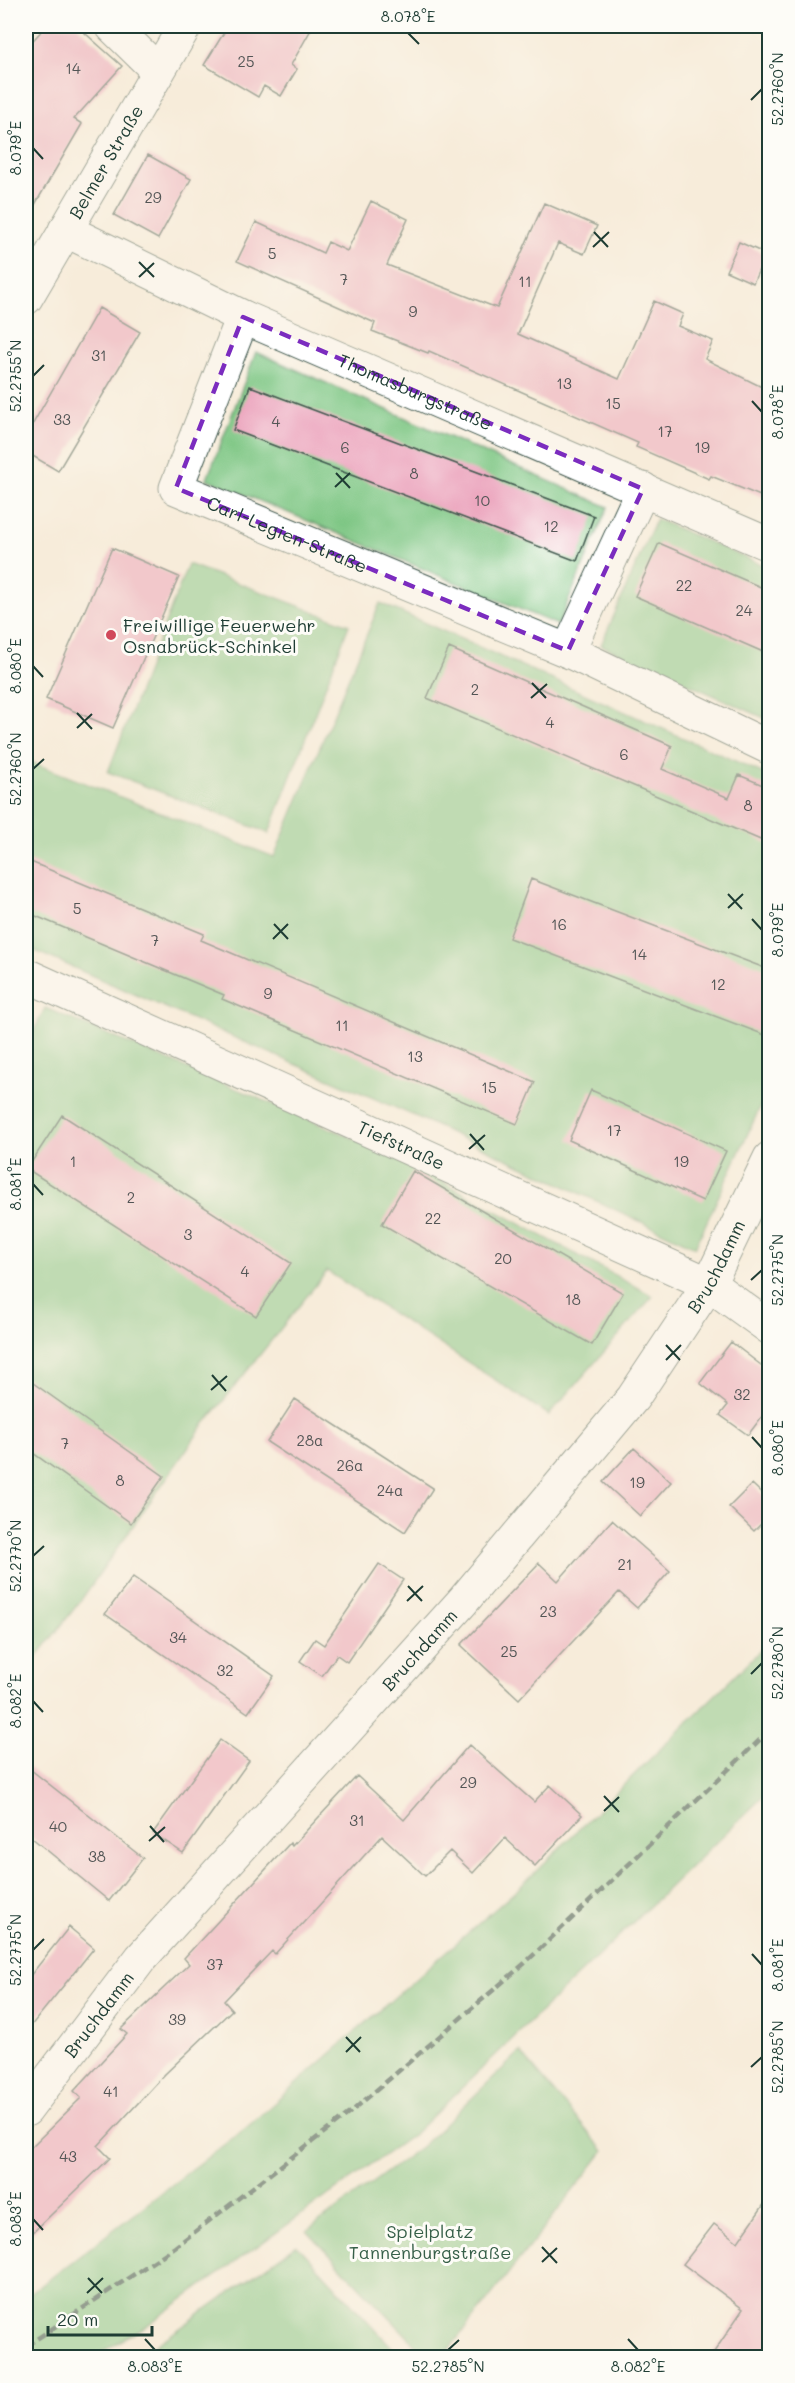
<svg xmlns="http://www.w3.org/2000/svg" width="795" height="2383" font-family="Mali,sans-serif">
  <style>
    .green { fill: #7dc683; stroke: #4e825c; stroke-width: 1.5 }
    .building { fill: #ea9cb8 }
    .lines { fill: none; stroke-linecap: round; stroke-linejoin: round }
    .minor-casing { stroke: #3f574d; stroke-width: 35 }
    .tertiary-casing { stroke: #3f574d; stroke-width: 35 }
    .minor { stroke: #fff; stroke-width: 33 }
    .tertiary { stroke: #fff; stroke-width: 33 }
    .rail { stroke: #1f3d34; stroke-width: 4.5; stroke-dasharray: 9 4.5; stroke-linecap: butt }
    .marked { fill: none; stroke: #7b2cbf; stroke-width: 4.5; stroke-dasharray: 12 8; stroke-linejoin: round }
    .ticks { fill: none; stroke: #1f3d34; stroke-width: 2 }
    .poi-dot { fill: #d1495b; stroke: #fdfcf7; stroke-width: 2 }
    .labels { text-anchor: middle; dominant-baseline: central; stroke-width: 6; stroke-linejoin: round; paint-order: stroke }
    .number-label { font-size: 15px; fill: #525555 }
    .street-label { font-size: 18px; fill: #1f3d34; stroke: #fdfcf7 }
    .poi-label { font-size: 18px; fill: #1f3d34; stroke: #fdfcf7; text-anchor: start }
    .park-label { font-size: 18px; fill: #365f48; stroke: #fdfcf7 }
    .neatline { fill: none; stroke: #1f3d34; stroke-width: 2 }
    .ticks-label { font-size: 15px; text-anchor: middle; fill: #1f3d34 }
  </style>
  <rect width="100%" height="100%" fill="#fdfcf7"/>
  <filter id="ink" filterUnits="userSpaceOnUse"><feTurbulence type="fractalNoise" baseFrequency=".0167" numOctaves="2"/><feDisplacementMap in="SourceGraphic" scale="12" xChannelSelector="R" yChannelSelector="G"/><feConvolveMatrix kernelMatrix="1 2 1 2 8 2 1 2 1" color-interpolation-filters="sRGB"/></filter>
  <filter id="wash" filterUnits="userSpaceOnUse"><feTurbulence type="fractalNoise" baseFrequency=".008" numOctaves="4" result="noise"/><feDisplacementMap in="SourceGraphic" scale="24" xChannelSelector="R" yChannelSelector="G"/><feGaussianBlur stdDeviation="1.35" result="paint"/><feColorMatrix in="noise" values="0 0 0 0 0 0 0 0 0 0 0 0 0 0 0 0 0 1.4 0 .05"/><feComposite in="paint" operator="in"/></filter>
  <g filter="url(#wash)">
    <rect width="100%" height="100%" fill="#f7ecda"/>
    <path class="green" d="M 256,352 L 608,507 L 558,625 L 207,479 Z
      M 656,519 L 769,568 L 769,720 L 601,645 Z
      M 188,564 L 349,625 L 269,833 L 108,772 Z
      M 380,603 L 769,776 L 769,1088 L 695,1247 L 417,1117 L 26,947 L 26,760 L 274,857 Z
      M 45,1008 L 393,1155 L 653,1296 L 549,1415 L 327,1271 L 203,1426 L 81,1600 L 26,1671 L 26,1047 Z
      M 769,1642 L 769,1791 L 415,2133 L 146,2326 L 93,2357 L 26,2357 L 26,2297 L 247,2127 L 519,1888 Z
      M 520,2052 L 604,2151 L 443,2357 L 427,2357 L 307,2231 L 422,2146 Z
      M 297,2245 L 401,2357 L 135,2357 L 156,2345 Z"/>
    <g id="blocks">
      <path class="building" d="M 46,26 L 77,26 L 122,66 L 74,119 L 82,124 L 26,220 L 26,48 Z
        M 228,26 L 313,26 L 291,65 L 297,69 L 281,96 L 264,86 L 258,97 L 204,65 Z
        M 148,155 L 191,179 L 158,239 L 114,215 Z
        M 371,201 L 408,219 L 387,265 L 497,308 L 544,203 L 597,226 L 584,254 L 558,243 L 518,334 L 619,379 L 654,301 L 683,314 L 678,326 L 713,341 L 705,359 L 770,391 L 770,500 L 711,476 L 709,479 L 636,447 L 638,443 L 429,351 L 428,353 L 372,331 L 375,323 L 237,261 L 256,222 L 323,253 L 328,242 L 347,251 Z
        M 739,242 L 766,254 L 753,283 L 726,271 Z
        M 99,308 L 140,332 L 58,471 L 26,452 L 26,436 Z
        M 250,386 L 594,516 L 577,561 L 233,430 Z
        M 659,543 L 770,591 L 770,655 L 635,596 Z
        M 112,548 L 179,577 L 113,728 L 46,699 Z
        M 449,648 L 672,746 L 662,769 L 729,798 L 739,775 L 770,788 L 770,844 L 427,698 Z
        M 26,860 L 204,934 L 201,940 L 535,1082 L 517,1124 L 222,999 L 224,995 L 26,912 Z
        M 531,879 L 770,970 L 770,1037 L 509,938 Z
        M 591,1090 L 726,1151 L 703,1201 L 569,1140 Z
        M 62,1115 L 291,1263 L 256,1316 L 27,1169 Z
        M 413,1171 L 623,1293 L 592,1345 L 382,1224 Z
        M 731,1342 L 770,1372 L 770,1406 L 748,1435 L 720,1415 L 728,1405 L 700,1383 Z
        M 26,1378 L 164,1476 L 131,1523 L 26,1448 Z
        M 295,1399 L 433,1488 L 405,1532 L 267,1442 Z
        M 634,1448 L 671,1482 L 640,1516 L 603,1482 Z
        M 752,1484 L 770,1501 L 770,1515 L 754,1531 L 729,1507 Z
        M 612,1520 L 670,1571 L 637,1608 L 619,1592 L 519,1699 L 461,1645 L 539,1563 L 558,1581 Z
        M 379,1564 L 403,1580 L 347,1662 L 337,1655 L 322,1676 L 300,1661 L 315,1639 L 324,1645 Z
        M 133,1577 L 274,1676 L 248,1713 L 105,1614 Z
        M 220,1740 L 249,1761 L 183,1853 L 153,1833 Z
        M 469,1745 L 534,1802 L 550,1785 L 582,1815 L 535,1866 L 505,1838 L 473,1873 L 450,1851 L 425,1876 L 382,1836 L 275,1954 L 272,1951 L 224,2001 L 232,2010 L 165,2074 L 98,2146 L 110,2158 L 26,2239 L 26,2152 L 81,2098 L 74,2091 L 127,2034 L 121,2029 L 189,1964 L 184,1958 L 290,1843 L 292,1846 L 357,1776 L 404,1820 Z
        M 26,1766 L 143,1858 L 109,1901 L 26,1833 Z
        M 69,1927 L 94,1948 L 26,2032 L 26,1981 Z
        M 770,2196 L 770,2358 L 710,2358 L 743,2309 L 683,2264 L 714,2224 L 738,2242 Z"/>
    </g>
  </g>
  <g filter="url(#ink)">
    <use href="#blocks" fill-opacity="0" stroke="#3f574d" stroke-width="1.5"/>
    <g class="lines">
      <defs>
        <g id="minor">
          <path d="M 112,26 L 158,71"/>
          <path id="s1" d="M 65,230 L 243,317 L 770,545"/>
          <path id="s2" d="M 243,317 L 176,488 L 568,651 L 770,748"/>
          <path d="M 568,651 L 643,489"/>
          <path id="s3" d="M 26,975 L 709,1284 L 770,1328"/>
          <path id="s4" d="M 26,2110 L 141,1958 L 463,1601 L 633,1398 L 709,1284 L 770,1158"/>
        </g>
        <g id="tertiary">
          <path id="s5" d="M 26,298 L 185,26"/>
        </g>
      </defs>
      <use href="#minor" class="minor-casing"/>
      <use href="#tertiary" class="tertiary-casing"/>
      <use href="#minor" class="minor"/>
      <use href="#tertiary" class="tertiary"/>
      <path class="rail" d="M 26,2346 L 175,2247 L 352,2111 L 525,1963 L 770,1730"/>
    </g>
  </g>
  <path d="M0 0H795V2383H0ZM 243,317 L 643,489 L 568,651 L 176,488 Z" fill="#f7ecda" fill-opacity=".55" fill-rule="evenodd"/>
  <path class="marked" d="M 243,317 L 643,489 L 568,651 L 176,488 Z"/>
  <path class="ticks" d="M 408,33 L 419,44M 751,100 L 762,89M 33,148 L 43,159M 594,232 L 608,247M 593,247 L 609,232M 139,262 L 154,277M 139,277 L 154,263M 33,376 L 44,365M 752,401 L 762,412M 336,473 L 350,488M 335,487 L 350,473M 33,666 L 43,677M 532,683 L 546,698M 531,698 L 547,684M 77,713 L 92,729M 77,728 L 92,714M 33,769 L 44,759M 728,894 L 742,909M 728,908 L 743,894M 752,919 L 762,930M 274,924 L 288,939M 273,939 L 288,924M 470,1134 L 484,1150M 469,1149 L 485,1135M 33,1184 L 43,1195M 751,1280 L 762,1270M 666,1345 L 680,1360M 666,1360 L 681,1345M 212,1375 L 226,1391M 211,1390 L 227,1376M 752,1437 L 762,1448M 33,1556 L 44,1546M 408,1586 L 422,1601M 407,1601 L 423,1586M 751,1674 L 762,1663M 33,1701 L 43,1712M 604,1796 L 619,1812M 604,1811 L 619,1797M 150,1826 L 164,1842M 149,1841 L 165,1827M 33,1950 L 44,1939M 752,1954 L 762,1965M 346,2037 L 360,2052M 346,2052 L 361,2037M 751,2067 L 762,2057M 33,2219 L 43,2230M 542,2247 L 557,2263M 542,2262 L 557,2248M 88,2278 L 102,2293M 87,2293 L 103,2278M 145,2339 L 155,2350M 628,2339 L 638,2350M 448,2350 L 459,2340"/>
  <circle class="poi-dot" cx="111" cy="635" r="6"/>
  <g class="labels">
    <g class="number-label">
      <text x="246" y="61">25</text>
      <text x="73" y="68">14</text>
      <text x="153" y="197">29</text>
      <text x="272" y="253">5</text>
      <text x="344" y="279">7</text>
      <text x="525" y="281">11</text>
      <text x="413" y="311">9</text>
      <text x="99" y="355">31</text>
      <text x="564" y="383">13</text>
      <text x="613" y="403">15</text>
      <text x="62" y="419">33</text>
      <text x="276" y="421">4</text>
      <text x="665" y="431">17</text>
      <text x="345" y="447">6</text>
      <text x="702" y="447">19</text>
      <text x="414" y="473">8</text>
      <text x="482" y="500">10</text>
      <text x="551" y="526">12</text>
      <text x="684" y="585">22</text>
      <text x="744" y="610">24</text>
      <text x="475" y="689">2</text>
      <text x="550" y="722">4</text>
      <text x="624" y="754">6</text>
      <text x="748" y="805">8</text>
      <text x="77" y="908">5</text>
      <text x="559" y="924">16</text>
      <text x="155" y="940">7</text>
      <text x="639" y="954">14</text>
      <text x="718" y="984">12</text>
      <text x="268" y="993">9</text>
      <text x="342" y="1025">11</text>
      <text x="415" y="1056">13</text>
      <text x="489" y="1087">15</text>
      <text x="614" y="1130">17</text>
      <text x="73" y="1161">1</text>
      <text x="681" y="1161">19</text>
      <text x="131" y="1197">2</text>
      <text x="433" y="1218">22</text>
      <text x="188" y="1234">3</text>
      <text x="503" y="1258">20</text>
      <text x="245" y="1271">4</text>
      <text x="573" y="1299">18</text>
      <text x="742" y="1394">32</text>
      <text x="310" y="1440">28a</text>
      <text x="65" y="1443">7</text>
      <text x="350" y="1465">26a</text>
      <text x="120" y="1480">8</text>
      <text x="637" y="1482">19</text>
      <text x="390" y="1490">24a</text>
      <text x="625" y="1564">21</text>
      <text x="548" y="1611">23</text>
      <text x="178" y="1637">34</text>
      <text x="509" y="1651">25</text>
      <text x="225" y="1670">32</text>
      <text x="468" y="1782">29</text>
      <text x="357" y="1820">31</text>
      <text x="58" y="1826">40</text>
      <text x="97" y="1856">38</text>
      <text x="215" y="1964">37</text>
      <text x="177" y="2019">39</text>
      <text x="111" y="2091">41</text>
      <text x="68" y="2156">43</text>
    </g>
    <g class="street-label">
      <text stroke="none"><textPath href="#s5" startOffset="158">Belmer Straße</textPath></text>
      <text stroke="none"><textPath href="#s1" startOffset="386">Thomasburgstraße</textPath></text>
      <text stroke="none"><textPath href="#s2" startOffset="304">Carl-Legien-Straße</textPath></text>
      <text stroke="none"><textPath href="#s3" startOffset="412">Tiefstraße</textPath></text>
      <text stroke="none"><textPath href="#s4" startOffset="1092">Bruchdamm</textPath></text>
      <text stroke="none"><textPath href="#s4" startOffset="606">Bruchdamm</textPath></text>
      <text stroke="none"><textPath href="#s4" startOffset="120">Bruchdamm</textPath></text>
    </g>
    <g class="poi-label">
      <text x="123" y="625">Freiwillige Feuerwehr<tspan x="123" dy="21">Osnabrück-Schinkel</tspan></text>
    </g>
    <g class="park-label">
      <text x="430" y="2231">Spielplatz<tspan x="430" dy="21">Tannenburgstraße</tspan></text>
    </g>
  </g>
  <rect width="795" height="2383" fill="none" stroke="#fdfcf7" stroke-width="66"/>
  <path d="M48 2326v9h104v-9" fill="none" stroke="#1f3d34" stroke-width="3"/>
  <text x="57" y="2326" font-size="18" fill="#1f3d34" stroke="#fdfcf7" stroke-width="4.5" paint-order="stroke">20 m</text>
  <rect x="33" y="33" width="729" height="2317" class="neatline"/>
  <g class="ticks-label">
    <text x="408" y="22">8.078°E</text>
    <text transform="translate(778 89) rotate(-90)" y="5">52.2760°N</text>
    <text transform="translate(16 148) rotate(-90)" y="5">8.079°E</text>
    <text transform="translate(16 376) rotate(-90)" y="5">52.2755°N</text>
    <text transform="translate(778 412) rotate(-90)" y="5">8.078°E</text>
    <text transform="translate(16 666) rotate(-90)" y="5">8.080°E</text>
    <text transform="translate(16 769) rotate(-90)" y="5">52.2760°N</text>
    <text transform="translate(778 930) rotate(-90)" y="5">8.079°E</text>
    <text transform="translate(16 1184) rotate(-90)" y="5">8.081°E</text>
    <text transform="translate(778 1270) rotate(-90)" y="5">52.2775°N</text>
    <text transform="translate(778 1448) rotate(-90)" y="5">8.080°E</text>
    <text transform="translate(16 1556) rotate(-90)" y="5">52.2770°N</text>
    <text transform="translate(778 1663) rotate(-90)" y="5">52.2780°N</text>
    <text transform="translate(16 1701) rotate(-90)" y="5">8.082°E</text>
    <text transform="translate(16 1950) rotate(-90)" y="5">52.2775°N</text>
    <text transform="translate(778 1965) rotate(-90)" y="5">8.081°E</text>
    <text transform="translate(778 2057) rotate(-90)" y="5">52.2785°N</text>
    <text transform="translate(16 2219) rotate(-90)" y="5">8.083°E</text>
    <text x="155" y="2372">8.083°E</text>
    <text x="448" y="2372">52.2785°N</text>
    <text x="638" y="2372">8.082°E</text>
  </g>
</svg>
